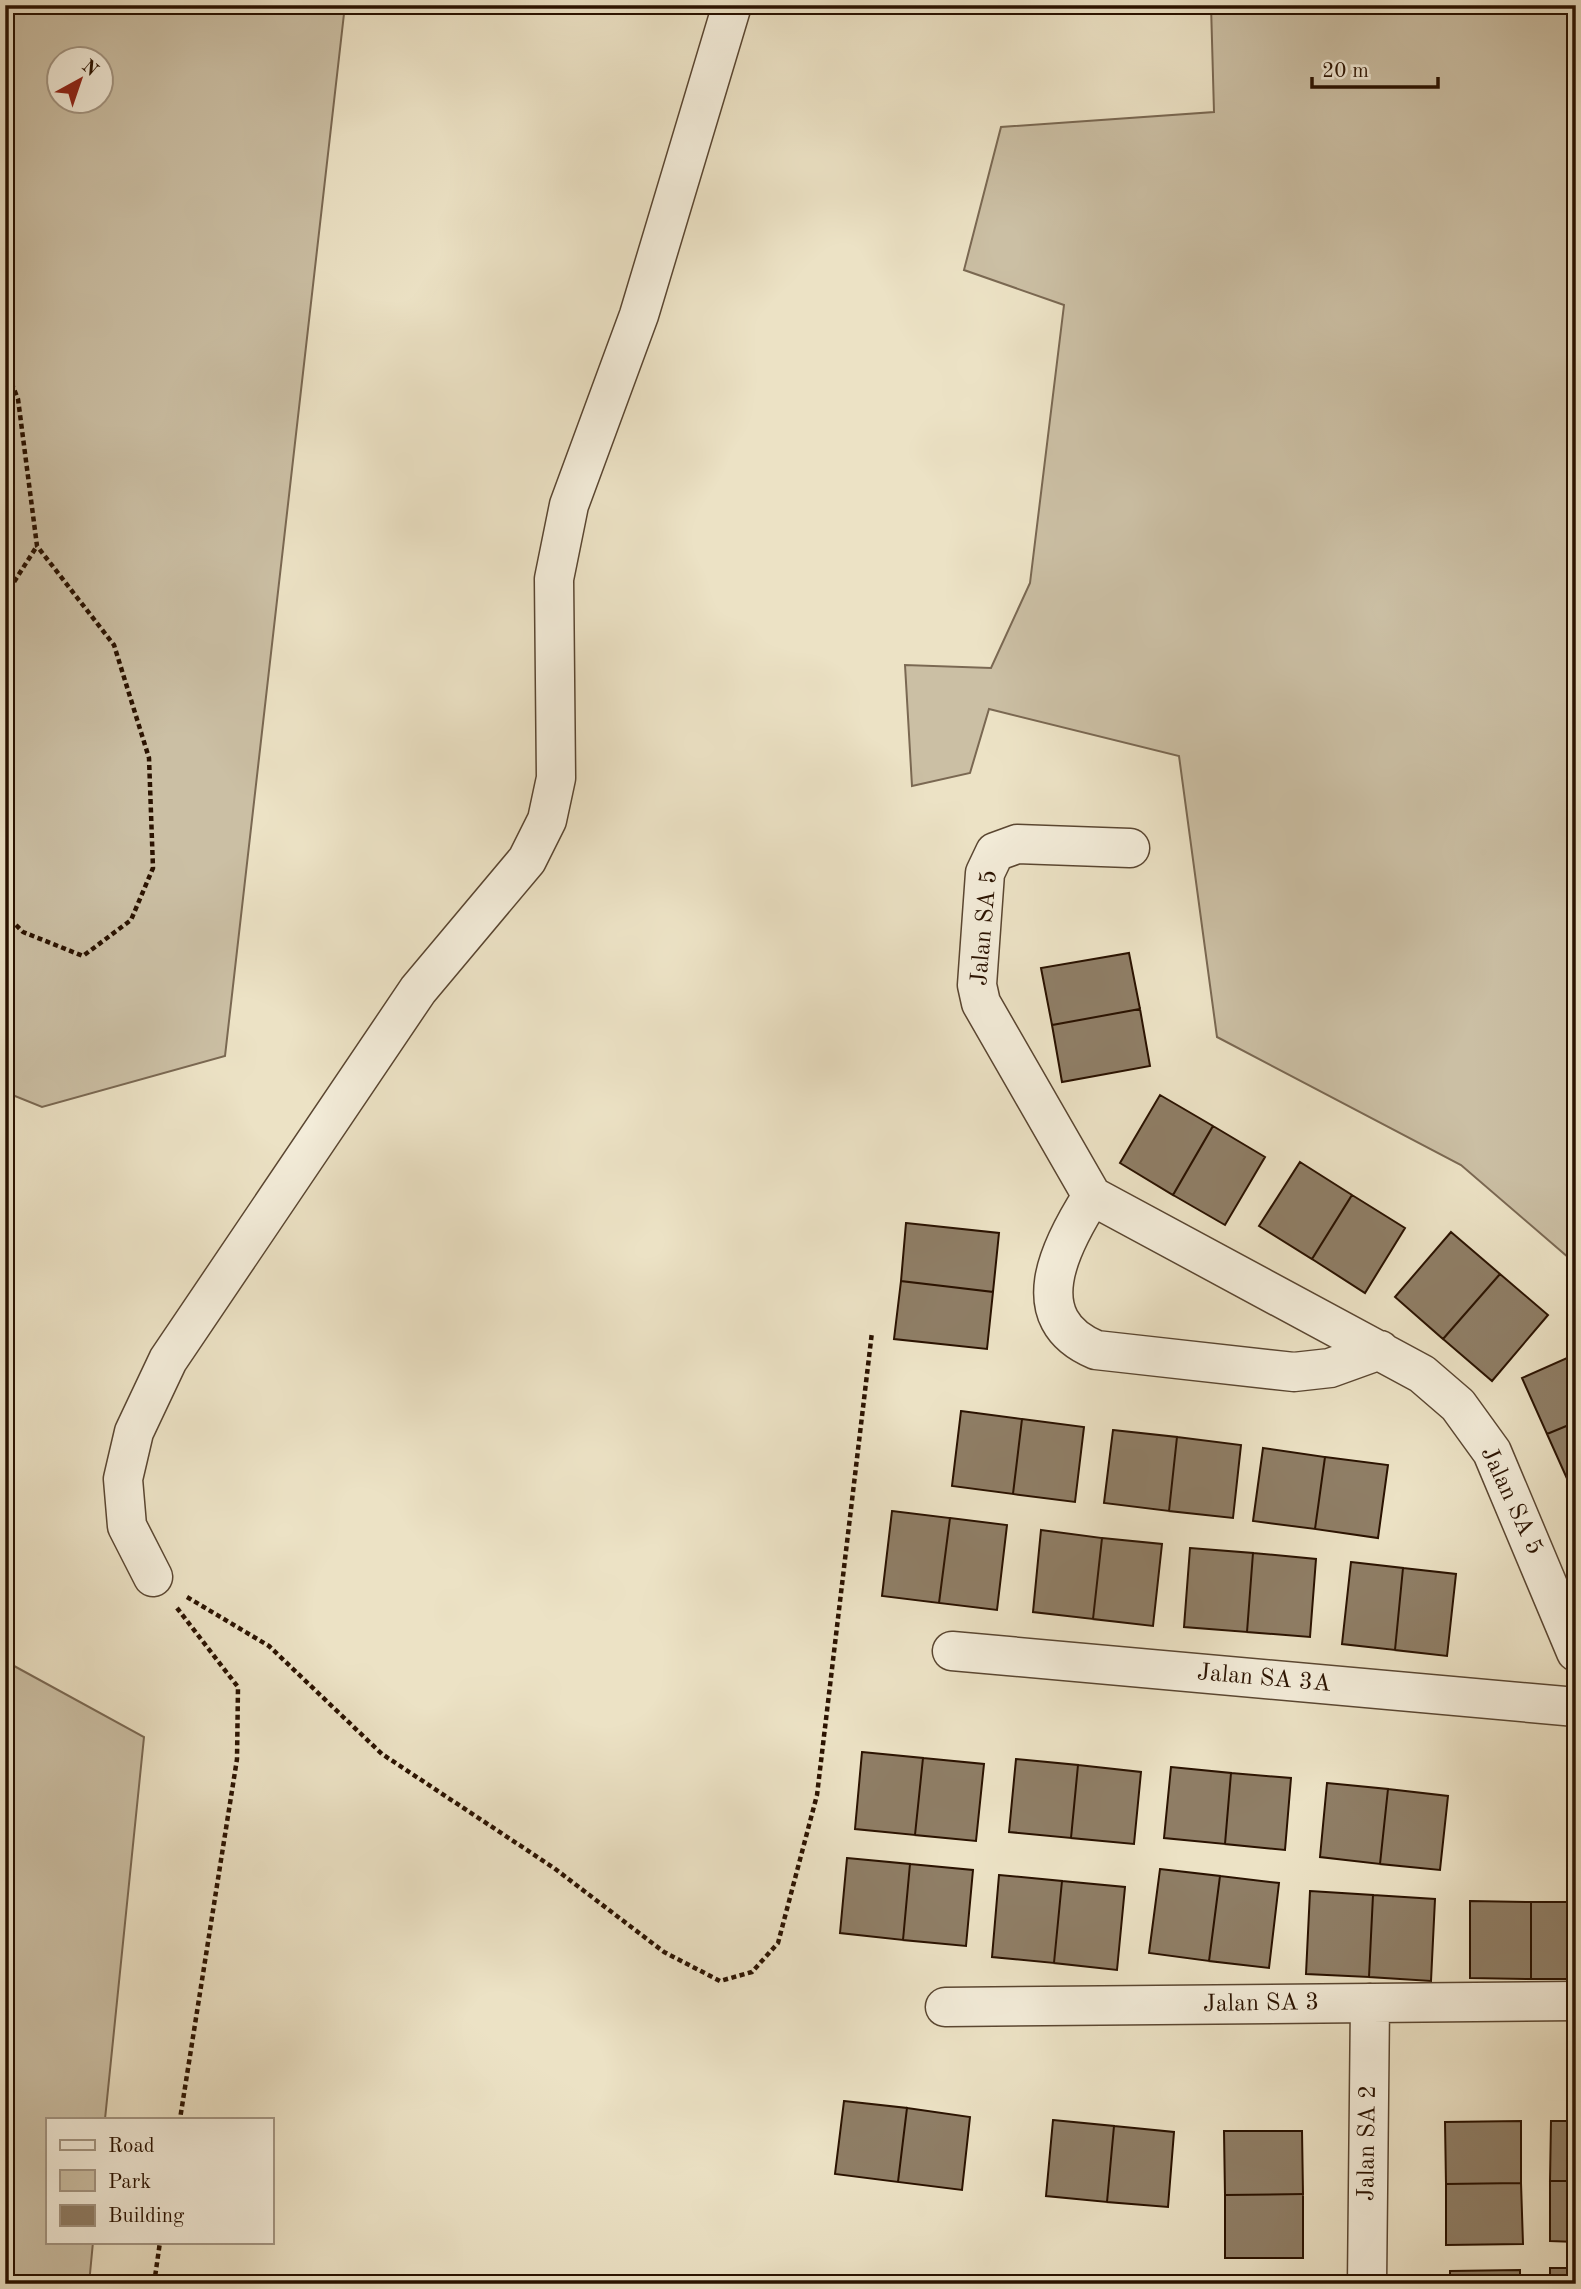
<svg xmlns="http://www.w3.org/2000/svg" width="1581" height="2289" font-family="'Old Standard TT',serif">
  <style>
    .green { fill: #cbbfa4; stroke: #7a6852; stroke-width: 2; fill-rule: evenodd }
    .building { fill: #8f7e66; stroke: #2a1200; stroke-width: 2 }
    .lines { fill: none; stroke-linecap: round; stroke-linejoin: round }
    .minor-casing { stroke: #5a4631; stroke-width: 41 }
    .path { stroke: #2a1200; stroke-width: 4.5; stroke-dasharray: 5 3.5; stroke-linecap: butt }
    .minor { stroke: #f3ecd9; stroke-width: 38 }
    .labels { text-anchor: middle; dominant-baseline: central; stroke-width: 5; stroke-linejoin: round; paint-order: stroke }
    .street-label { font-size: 24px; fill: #2a1200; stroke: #f3ecd9 }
  </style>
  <rect width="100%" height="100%" fill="#ece2c5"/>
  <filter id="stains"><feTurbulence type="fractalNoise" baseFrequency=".00286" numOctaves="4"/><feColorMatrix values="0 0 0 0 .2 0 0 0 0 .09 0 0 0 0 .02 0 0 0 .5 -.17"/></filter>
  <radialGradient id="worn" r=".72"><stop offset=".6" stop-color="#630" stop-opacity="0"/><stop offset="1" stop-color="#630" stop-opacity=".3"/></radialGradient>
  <path class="green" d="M 5,5 L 345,5 L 225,1056 L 42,1107 L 5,1092 ZM 60,60 L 102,60 L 102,102 L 60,102 Z
    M 1211,5 L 1576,5 L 1576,1264 L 1461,1165 L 1217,1037 L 1179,756 L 989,709 L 970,773 L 912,786 L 905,665 L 991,668 L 1030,583 L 1064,305 L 964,270 L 1001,127 L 1214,112 Z
    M 5,1661 L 144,1737 L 105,2119 L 47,2119 L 47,2242 L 93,2242 L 89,2284 L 5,2284 Z"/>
  <path class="building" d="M 1129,953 L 1140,1009 L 1052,1025 L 1041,968 Z
    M 1140,1009 L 1150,1066 L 1062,1082 L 1052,1025 Z
    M 1160,1095 L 1213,1126 L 1173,1195 L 1120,1163 Z
    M 1213,1126 L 1265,1157 L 1225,1225 L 1173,1195 Z
    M 1300,1162 L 1352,1195 L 1312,1259 L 1259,1226 Z
    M 1352,1195 L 1405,1228 L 1365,1293 L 1312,1259 Z
    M 906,1223 L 999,1233 L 993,1292 L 901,1281 Z
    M 1451,1232 L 1500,1274 L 1443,1339 L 1395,1297 Z
    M 1500,1274 L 1548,1315 L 1492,1381 L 1443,1339 Z
    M 901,1281 L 993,1292 L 987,1349 L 894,1339 Z
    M 1576,1354 L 1576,1422 L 1547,1434 L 1522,1378 Z
    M 961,1411 L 1022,1419 L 1013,1494 L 952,1486 Z
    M 1022,1419 L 1084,1427 L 1075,1502 L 1013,1494 Z
    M 1576,1422 L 1576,1490 L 1573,1492 L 1547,1434 Z
    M 1113,1430 L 1177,1437 L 1169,1511 L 1104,1503 Z
    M 1177,1437 L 1241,1445 L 1233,1518 L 1169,1511 Z
    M 1263,1448 L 1325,1457 L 1315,1529 L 1253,1521 Z
    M 1325,1457 L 1388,1465 L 1378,1538 L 1315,1529 Z
    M 892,1511 L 950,1518 L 939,1603 L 882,1596 Z
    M 950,1518 L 1007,1525 L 997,1610 L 939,1603 Z
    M 1041,1530 L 1102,1538 L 1093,1619 L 1033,1612 Z
    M 1102,1538 L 1162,1544 L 1153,1626 L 1093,1619 Z
    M 1190,1548 L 1253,1553 L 1247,1632 L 1184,1627 Z
    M 1253,1553 L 1316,1559 L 1310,1637 L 1247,1632 Z
    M 1351,1562 L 1403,1568 L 1395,1650 L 1342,1644 Z
    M 1403,1568 L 1456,1574 L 1447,1656 L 1395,1650 Z
    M 862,1752 L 923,1758 L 915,1835 L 855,1829 Z
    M 923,1758 L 984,1764 L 976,1841 L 915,1835 Z
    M 1016,1759 L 1078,1765 L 1071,1838 L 1009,1832 Z
    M 1078,1765 L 1141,1772 L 1134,1844 L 1071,1838 Z
    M 1171,1767 L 1231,1773 L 1225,1844 L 1164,1838 Z
    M 1231,1773 L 1291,1778 L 1285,1850 L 1225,1844 Z
    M 1327,1783 L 1388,1789 L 1380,1864 L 1320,1857 Z
    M 1388,1789 L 1448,1796 L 1440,1870 L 1380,1864 Z
    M 847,1858 L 910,1864 L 903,1940 L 840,1933 Z
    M 910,1864 L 973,1870 L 966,1946 L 903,1940 Z
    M 1160,1869 L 1220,1876 L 1209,1961 L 1149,1953 Z
    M 999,1875 L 1062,1881 L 1054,1963 L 992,1957 Z
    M 1220,1876 L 1279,1883 L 1269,1968 L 1209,1961 Z
    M 1062,1881 L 1125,1887 L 1117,1970 L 1054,1963 Z
    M 1310,1891 L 1373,1895 L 1369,1977 L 1306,1974 Z
    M 1373,1895 L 1435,1899 L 1431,1981 L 1369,1977 Z
    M 1470,1901 L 1531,1902 L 1531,1979 L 1470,1978 Z
    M 1531,1902 L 1576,1902 L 1576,1979 L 1531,1979 Z
    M 844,2101 L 907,2108 L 898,2182 L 835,2174 Z
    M 907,2108 L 970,2117 L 962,2190 L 898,2182 Z
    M 1053,2120 L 1114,2126 L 1107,2202 L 1046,2196 Z
    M 1521,2121 L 1521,2183 L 1446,2184 L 1445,2122 Z
    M 1551,2121 L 1576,2121 L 1576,2181 L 1550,2181 Z
    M 1114,2126 L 1174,2132 L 1168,2207 L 1107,2202 Z
    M 1224,2131 L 1302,2131 L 1303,2194 L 1225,2195 Z
    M 1550,2181 L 1576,2181 L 1576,2242 L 1550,2241 Z
    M 1521,2183 L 1523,2244 L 1446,2245 L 1446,2184 Z
    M 1303,2194 L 1303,2258 L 1225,2258 L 1225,2195 Z
    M 1550,2268 L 1576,2268 L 1576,2284 L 1550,2284 Z
    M 1520,2270 L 1520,2284 L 1450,2284 L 1450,2271 Z
    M 1228,2281 L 1303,2283 L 1303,2284 L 1228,2284 Z"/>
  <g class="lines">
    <defs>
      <path id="minor" d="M 1130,848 L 1017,844 L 995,852 L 985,873 L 977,985 L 981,1003 L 1092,1196 L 1422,1374 L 1458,1405 L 1492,1452 L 1576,1652
        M 1092,1196 C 1060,1246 1022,1319 1096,1350 L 1294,1372 L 1330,1368 L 1380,1350
        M 153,1577 L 127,1526 L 123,1479 L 134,1432 L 168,1360 L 418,990 L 527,860 L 547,820 L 556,778 L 554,579 L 569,505 L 639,315 L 732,5
        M 952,1651 L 1576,1707
        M 945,2007 L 1576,2001
        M 1367,2284 L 1370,2003"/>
    </defs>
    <use href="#minor" class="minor-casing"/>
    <path class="path" d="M 5,367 L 18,399 L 37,546 L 114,645 L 149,758 L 153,868 L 131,920 L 83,956 L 23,932 L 5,914
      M 5,596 L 37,546
      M 187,1597 L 269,1646 L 382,1754 L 554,1868 L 664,1952 L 720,1981 L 752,1972 L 778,1943 L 817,1795 L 872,1332
      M 177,1608 L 238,1687 L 237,1759 L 180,2119
      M 154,2284 L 160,2242"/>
    <use href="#minor" class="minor"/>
  </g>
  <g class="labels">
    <g class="street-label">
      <text transform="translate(985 928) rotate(-85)">Jalan SA 5</text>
      <text transform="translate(1511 1501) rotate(65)">Jalan SA 5</text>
      <text transform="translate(1264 1679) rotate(5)">Jalan SA 3A</text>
      <text transform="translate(1261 2004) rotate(-1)">Jalan SA 3</text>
      <text transform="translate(1368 2143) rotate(-89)">Jalan SA 2</text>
    </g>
  </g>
  <rect width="1581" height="2289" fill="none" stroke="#ece2c5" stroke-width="28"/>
  <rect x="7" y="7" width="1567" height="2275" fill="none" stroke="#2a1200" stroke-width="3.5"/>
  <rect x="14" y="14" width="1553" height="2261" fill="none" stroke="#2a1200" stroke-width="2"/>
  <rect x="46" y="2118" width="228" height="126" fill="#f3ecd9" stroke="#a39582" stroke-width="2"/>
  <rect x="60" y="2140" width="35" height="10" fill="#f3ecd9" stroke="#a39582" stroke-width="2"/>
  <text x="108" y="2152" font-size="21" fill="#2a1200">Road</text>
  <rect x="60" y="2170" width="35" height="21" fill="#cbbfa4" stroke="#a39582" stroke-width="2"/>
  <text x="108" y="2188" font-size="21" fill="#2a1200">Park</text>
  <rect x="60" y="2205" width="35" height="21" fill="#8f7e66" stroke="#a39582" stroke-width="2"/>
  <text x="108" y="2222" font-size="21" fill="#2a1200">Building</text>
  <g transform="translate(80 80) rotate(40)"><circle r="33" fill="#f3ecd9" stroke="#a39582" stroke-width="2"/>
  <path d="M0-5L12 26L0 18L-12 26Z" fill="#8f2418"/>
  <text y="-10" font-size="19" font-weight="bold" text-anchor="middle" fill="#2a1200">N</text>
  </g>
  <path d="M1312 77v10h126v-10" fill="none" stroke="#2a1200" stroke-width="3.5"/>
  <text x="1322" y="77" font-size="21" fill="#2a1200" stroke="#f3ecd9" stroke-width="5" paint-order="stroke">20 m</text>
  <rect width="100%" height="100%" filter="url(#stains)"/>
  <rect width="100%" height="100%" fill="url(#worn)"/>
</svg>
